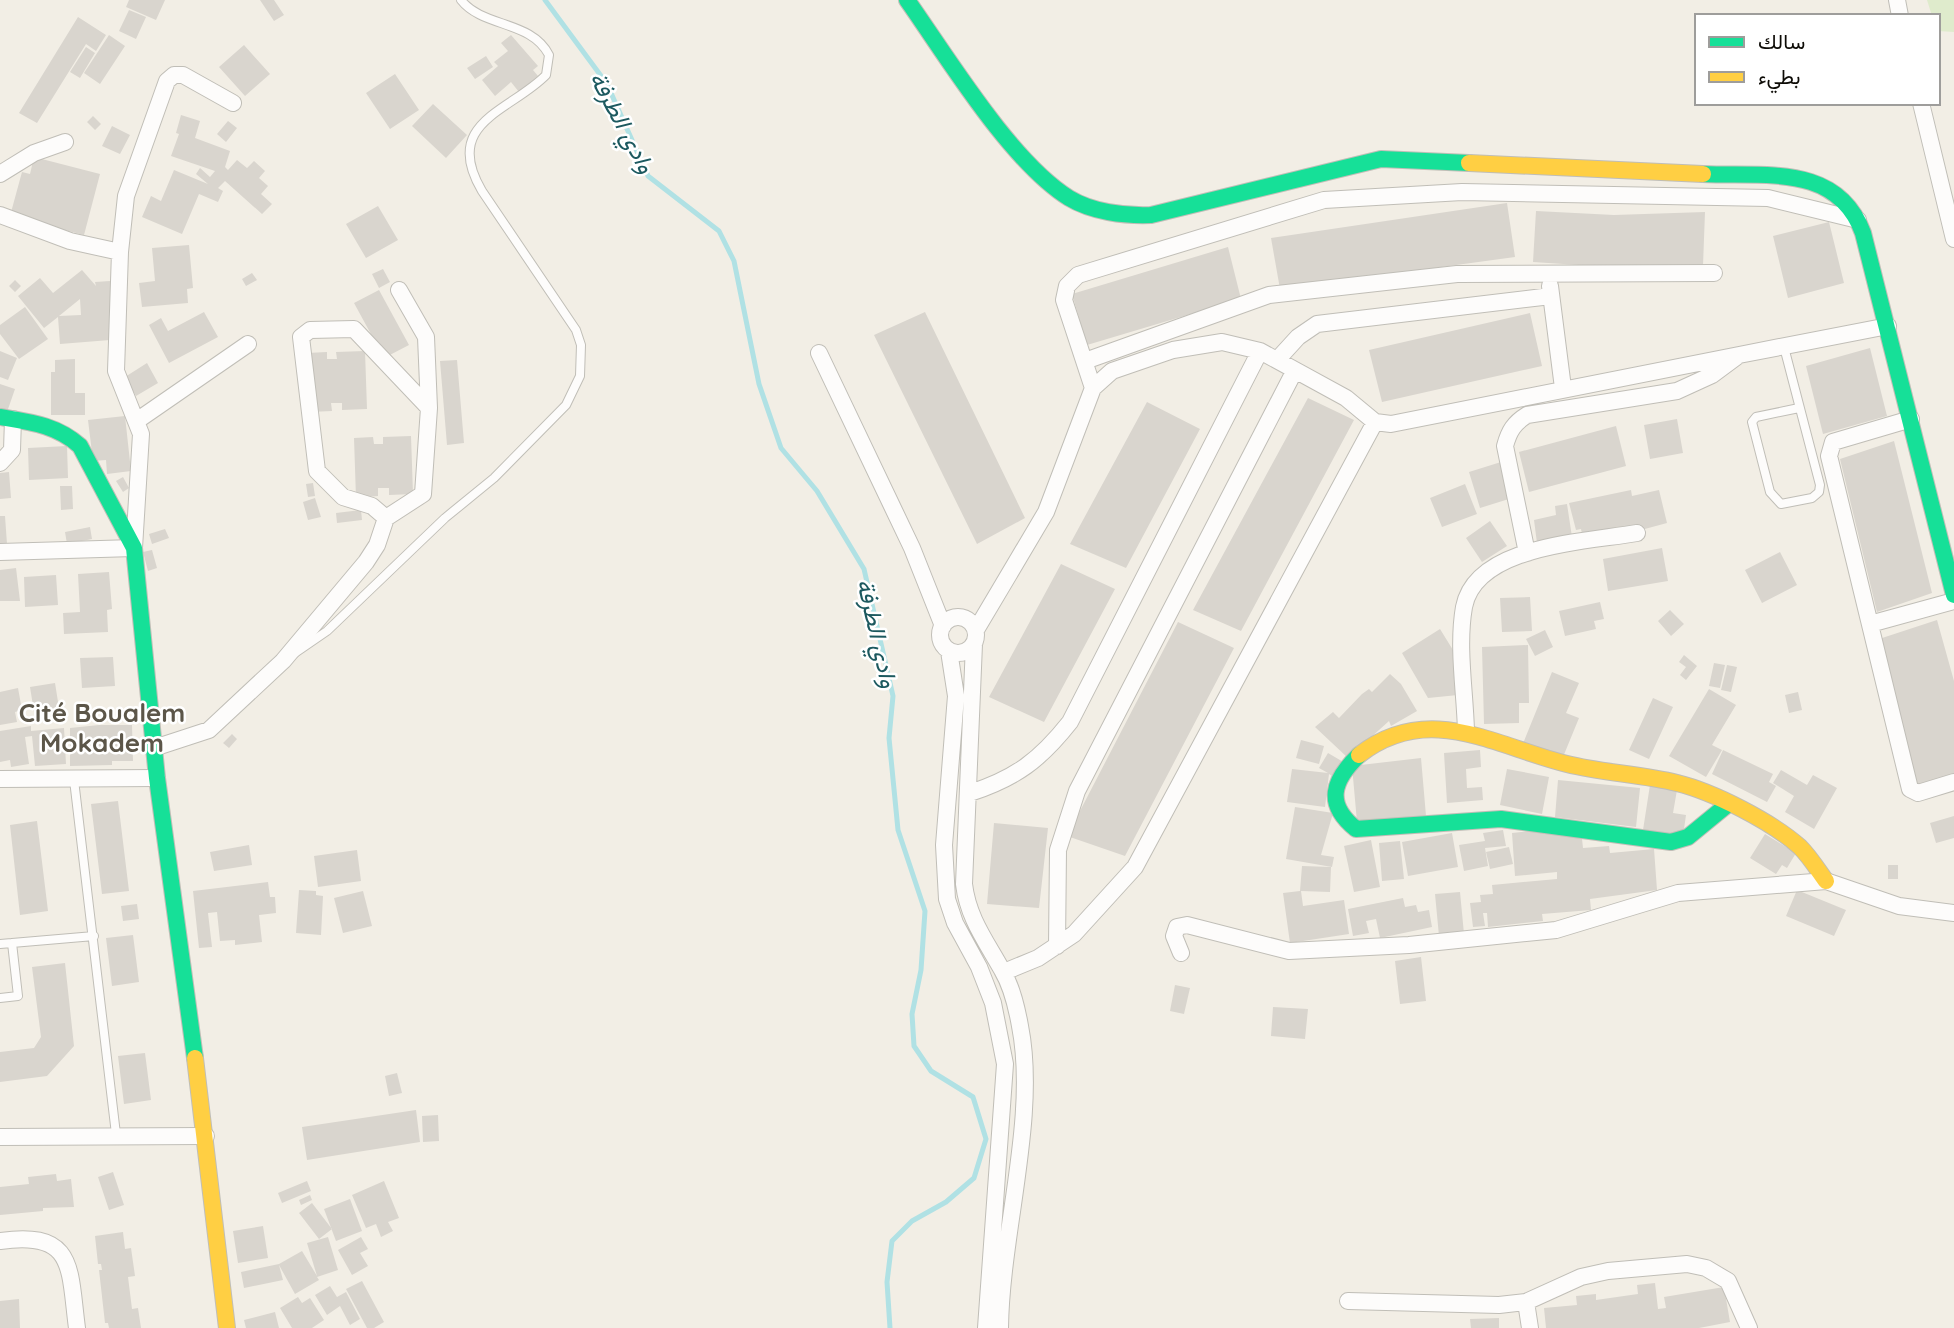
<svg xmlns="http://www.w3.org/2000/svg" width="1954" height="1328" font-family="Quicksand,Vazirmatn,sans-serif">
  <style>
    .green { fill: #dfebcc }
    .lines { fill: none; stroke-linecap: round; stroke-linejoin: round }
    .stream { stroke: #b0e1e4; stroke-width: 5 }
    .building { fill: #d9d5ce; fill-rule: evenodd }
    .lane-casing { stroke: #c0beb7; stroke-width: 10 }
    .street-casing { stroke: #c0beb7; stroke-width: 18 }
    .fast-casing { stroke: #c0beb7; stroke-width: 18 }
    .slow-casing { stroke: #c0beb7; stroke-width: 18 }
    .lane { stroke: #fdfcfb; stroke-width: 8 }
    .street { stroke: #fdfcfb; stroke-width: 16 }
    .fast { stroke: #16e098; stroke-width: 16 }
    .slow { stroke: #ffcf43; stroke-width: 16 }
    .labels { text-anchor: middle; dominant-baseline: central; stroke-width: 5; stroke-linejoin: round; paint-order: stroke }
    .water-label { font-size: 24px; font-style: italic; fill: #1c595f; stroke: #fff }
    .quarter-label { font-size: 26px; font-weight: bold; fill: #5c5649; stroke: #fff }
  </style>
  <rect width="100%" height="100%" fill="#f2eee5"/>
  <path class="green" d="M 1927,0 L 1954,0 L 1954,32 L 1938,31 L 1938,16 L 1932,16 Z"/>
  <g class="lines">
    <path class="stream" d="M 545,0 L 607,84 L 648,176 L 719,231 L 734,261 L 759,384 L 781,448 L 817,491 L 864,569 L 893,696 L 889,738 L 898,830 L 925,911 L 921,970 L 912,1014 L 914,1046 L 931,1071 L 973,1097 L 986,1139 L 974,1178 L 946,1202 L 912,1221 L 892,1241 L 887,1282 L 890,1328"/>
  </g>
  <path class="building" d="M 129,0 L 165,0 L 156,20 L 126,7 Z
    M 260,0 L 274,0 L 284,15 L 274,21 Z
    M 129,10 L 146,17 L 136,39 L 119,31 Z
    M 78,17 L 106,35 L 96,51 L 86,44 L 37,123 L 19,113 Z
    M 109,35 L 125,46 L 100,84 L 84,73 Z
    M 511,35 L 538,66 L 533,70 L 538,76 L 519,92 L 511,82 L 495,96 L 482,80 L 498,66 L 494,62 L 508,51 L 501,43 Z
    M 244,45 L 270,74 L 245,96 L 219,67 Z
    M 86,47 L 95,53 L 80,78 L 70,72 Z
    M 486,56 L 493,67 L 475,79 L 467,68 Z
    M 395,74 L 419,110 L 390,129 L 366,93 Z
    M 433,104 L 467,135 L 446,158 L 412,126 Z
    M 181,115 L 200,121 L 195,138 L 230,151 L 225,167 L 228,170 L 237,160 L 247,168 L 254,161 L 265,171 L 259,178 L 268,186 L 261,194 L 272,204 L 262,214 L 225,181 L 218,188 L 223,191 L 218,202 L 199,194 L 182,234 L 142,217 L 151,196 L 161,201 L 174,170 L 208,184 L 196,174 L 200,168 L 210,177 L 215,171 L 171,156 L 179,134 L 176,133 Z
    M 93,116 L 101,124 L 95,130 L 87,122 Z
    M 228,121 L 237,128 L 226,142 L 217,134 Z
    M 112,126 L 130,135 L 120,154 L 102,146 Z
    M 34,157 L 100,174 L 84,235 L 10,216 L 22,172 L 30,174 Z
    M 1507,203 L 1515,257 L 1280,289 L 1271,238 Z
    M 378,206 L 398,240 L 366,258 L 346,224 Z
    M 1536,211 L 1614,215 L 1705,212 L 1703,266 L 1609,267 L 1533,262 Z
    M 1829,222 L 1844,283 L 1788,298 L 1773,236 Z
    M 189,245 L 193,288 L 187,289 L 188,303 L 142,307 L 139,283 L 155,281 L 152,248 Z
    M 1228,247 L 1241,299 L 1087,345 L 1072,294 Z
    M 383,269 L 390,282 L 379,288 L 372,274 Z
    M 82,270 L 96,286 L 95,282 L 110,281 L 110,340 L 60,344 L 58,317 L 44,328 L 18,296 L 40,278 L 53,293 ZM 80,299 L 81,315 L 59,316 Z
    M 252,273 L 257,280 L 246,286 L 242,279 Z
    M 15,280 L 21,286 L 15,292 L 9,286 Z
    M 379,290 L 409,345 L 384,358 L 354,303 Z
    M 25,307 L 48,339 L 19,359 L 0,334 L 0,325 Z
    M 204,312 L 218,337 L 169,363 L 149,325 L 161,318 L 168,331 Z
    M 925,312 L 1025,518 L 977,544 L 874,335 Z
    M 1530,313 L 1542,366 L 1382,402 L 1369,350 Z
    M 1870,348 L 1887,416 L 1823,434 L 1806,366 Z
    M 0,351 L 17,358 L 8,380 L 0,377 Z
    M 365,351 L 367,409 L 342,410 L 342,403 L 331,403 L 332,411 L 310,412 L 307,353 L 327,352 L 327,359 L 337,359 L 336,352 Z
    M 75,359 L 75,393 L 85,393 L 85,415 L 51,415 L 51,372 L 55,372 L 55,360 Z
    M 457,360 L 464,443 L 447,445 L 440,361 Z
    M 147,363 L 158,383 L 136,396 L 125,377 Z
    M 0,384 L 15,389 L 7,412 L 0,410 Z
    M 1308,398 L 1354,420 L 1241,631 L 1193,610 Z
    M 1147,402 L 1200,429 L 1126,568 L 1070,544 Z
    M 125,416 L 131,471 L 107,474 L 106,460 L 93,461 L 88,420 Z
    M 1677,419 L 1683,453 L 1650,459 L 1644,425 Z
    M 1616,426 L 1626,466 L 1529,492 L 1519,452 Z
    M 411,436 L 413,494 L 389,495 L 389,488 L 378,488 L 378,496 L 356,498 L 354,438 L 373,437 L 374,444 L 383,444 L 383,437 Z
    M 1894,441 L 1932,593 L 1877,612 L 1840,459 Z
    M 67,446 L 68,478 L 29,480 L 28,448 Z
    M 1501,462 L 1512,498 L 1480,508 L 1469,472 Z
    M 9,472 L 11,498 L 0,499 L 0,473 Z
    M 123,477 L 129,488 L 123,492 L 116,481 Z
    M 313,483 L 315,496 L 308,497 L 306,484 Z
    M 1465,484 L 1477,514 L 1442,527 L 1430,498 Z
    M 60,486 L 72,486 L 73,509 L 61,510 Z
    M 1631,490 L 1632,496 L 1659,490 L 1667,523 L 1641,530 L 1640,525 L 1583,539 L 1581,529 L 1576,530 L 1569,503 Z
    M 315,498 L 321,517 L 308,520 L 303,502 Z
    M 1567,504 L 1572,537 L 1537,543 L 1534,520 L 1556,515 L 1555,506 Z
    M 361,510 L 362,520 L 337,523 L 336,513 Z
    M 0,516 L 5,516 L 7,544 L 0,544 Z
    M 1490,521 L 1507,546 L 1482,562 L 1466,538 Z
    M 90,527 L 92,539 L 67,544 L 65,532 Z
    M 165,529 L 169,538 L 152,544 L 149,534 Z
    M 1662,548 L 1668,581 L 1608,591 L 1603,559 Z
    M 152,550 L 157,568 L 148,571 L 143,552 Z
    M 1780,552 L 1797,585 L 1762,603 L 1745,570 Z
    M 1061,564 L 1115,589 L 1044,722 L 989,697 Z
    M 16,568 L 20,601 L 0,601 L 0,570 Z
    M 109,572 L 112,609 L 107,610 L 108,632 L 64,634 L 63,613 L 80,612 L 78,574 Z
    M 56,575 L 58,605 L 25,607 L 24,577 Z
    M 1530,597 L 1532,631 L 1502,632 L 1500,598 Z
    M 1600,602 L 1604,619 L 1594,621 L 1596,629 L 1565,636 L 1559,611 Z
    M 1670,610 L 1684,624 L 1671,636 L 1658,621 Z
    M 1937,620 L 1954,681 L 1954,778 L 1916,789 L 1876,640 Z
    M 1178,622 L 1234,648 L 1125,856 L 1067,836 Z
    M 1440,629 L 1461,663 L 1458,695 L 1428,698 L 1402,653 Z
    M 1545,630 L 1553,647 L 1535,656 L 1526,639 Z
    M 1528,645 L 1529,703 L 1519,703 L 1519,723 L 1484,724 L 1482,647 Z
    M 1684,655 L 1697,666 L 1686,680 L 1680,675 L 1686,667 L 1679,662 Z
    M 113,657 L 115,686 L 82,688 L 80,658 Z
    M 1714,663 L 1725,665 L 1720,688 L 1709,686 Z
    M 1727,665 L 1737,667 L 1731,692 L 1721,690 Z
    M 1552,672 L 1579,683 L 1566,713 L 1579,718 L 1563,757 L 1522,746 Z
    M 1390,674 L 1401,684 L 1417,711 L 1391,726 L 1389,721 L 1348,758 L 1315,727 L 1333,712 L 1339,718 L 1362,694 L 1369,689 L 1372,692 Z
    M 55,683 L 59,708 L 34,712 L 30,687 Z
    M 18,688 L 22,710 L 15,712 L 17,722 L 0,725 L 0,692 Z
    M 1709,689 L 1736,705 L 1712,745 L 1722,750 L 1706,777 L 1669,756 Z
    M 1798,692 L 1802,710 L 1789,713 L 1785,695 Z
    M 1653,698 L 1673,707 L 1649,759 L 1629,750 Z
    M 99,725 L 132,725 L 133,761 L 112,761 L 112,765 L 70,766 L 70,728 Z
    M 31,726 L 31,731 L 64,728 L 66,764 L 35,766 L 32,736 L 25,737 L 29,764 L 11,767 L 10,760 L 0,762 L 0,731 Z
    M 232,734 L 237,739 L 229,748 L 223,743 Z
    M 1301,740 L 1324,746 L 1319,764 L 1296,758 Z
    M 1480,750 L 1481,767 L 1466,769 L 1467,788 L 1482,787 L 1483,800 L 1447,803 L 1444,753 Z
    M 1723,750 L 1773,774 L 1769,782 L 1776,786 L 1767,802 L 1712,774 Z
    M 1328,753 L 1345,763 L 1335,778 L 1329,774 L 1325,807 L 1287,802 L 1292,769 L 1328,773 L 1319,768 Z
    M 1421,758 L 1426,816 L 1357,822 L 1352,766 Z
    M 1507,769 L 1549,777 L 1542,814 L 1500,805 Z
    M 1781,770 L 1807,785 L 1813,775 L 1837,788 L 1814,829 L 1785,812 L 1794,796 L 1773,783 Z
    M 1558,780 L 1640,788 L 1636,827 L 1555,817 Z
    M 1650,785 L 1677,790 L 1673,813 L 1686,815 L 1683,836 L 1643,830 Z
    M 118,801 L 129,891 L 102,894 L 91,804 Z
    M 1295,807 L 1333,813 L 1321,855 L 1334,857 L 1332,867 L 1286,859 Z
    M 1954,816 L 1954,838 L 1936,843 L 1930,823 Z
    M 37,821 L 48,911 L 20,915 L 10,825 Z
    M 994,823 L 1048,828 L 1039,908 L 987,904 Z
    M 1503,830 L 1506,846 L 1485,848 L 1488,866 L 1464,871 L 1459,845 L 1485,841 L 1483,833 Z
    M 1542,830 L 1582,839 L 1583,848 L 1609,846 L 1610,853 L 1654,849 L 1657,890 L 1590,899 L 1591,910 L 1542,914 L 1543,921 L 1488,927 L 1487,913 L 1483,913 L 1485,926 L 1473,927 L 1470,903 L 1481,902 L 1480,895 L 1493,894 L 1492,885 L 1557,879 L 1557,872 L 1515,876 L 1512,833 Z
    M 1452,833 L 1458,867 L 1408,876 L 1402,842 Z
    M 1765,834 L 1796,853 L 1787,868 L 1782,865 L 1776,874 L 1750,858 Z
    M 1371,840 L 1380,887 L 1354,892 L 1344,846 Z
    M 1400,841 L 1404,879 L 1382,881 L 1379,843 Z
    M 249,845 L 252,865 L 214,871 L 210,852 Z
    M 1509,847 L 1513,864 L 1490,869 L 1486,852 Z
    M 357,850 L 361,881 L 318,887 L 314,856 Z
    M 1888,865 L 1898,865 L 1898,879 L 1888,879 Z
    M 1302,866 L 1331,867 L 1330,892 L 1301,891 L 1303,906 L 1344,900 L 1349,934 L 1290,943 L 1283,893 L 1300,891 Z
    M 268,882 L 270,897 L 275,897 L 276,913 L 259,915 L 262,942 L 235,945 L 235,940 L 220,941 L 217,912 L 208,913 L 212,947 L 199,948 L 193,891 Z
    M 299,890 L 316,891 L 316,895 L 323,896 L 321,935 L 296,933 Z
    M 1797,890 L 1846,910 L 1834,936 L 1786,916 Z
    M 363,891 L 372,926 L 343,933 L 334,898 Z
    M 1460,892 L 1464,934 L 1439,936 L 1435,894 Z
    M 1403,898 L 1405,907 L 1416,905 L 1418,912 L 1429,910 L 1432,927 L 1380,938 L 1376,919 L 1366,921 L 1369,933 L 1353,936 L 1348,909 Z
    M 137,904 L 139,919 L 123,921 L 121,906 Z
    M 133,935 L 139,982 L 112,986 L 106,938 Z
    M 1421,957 L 1426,1001 L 1400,1004 L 1395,961 Z
    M 65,963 L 74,1046 L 47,1076 L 0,1082 L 0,1052 L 34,1048 L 41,1037 L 32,967 Z
    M 1175,985 L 1190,988 L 1184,1014 L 1170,1011 Z
    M 1273,1007 L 1308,1009 L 1305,1039 L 1271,1036 Z
    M 145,1053 L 151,1100 L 124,1104 L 118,1056 Z
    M 397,1073 L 402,1093 L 389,1096 L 385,1076 Z
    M 416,1110 L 420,1142 L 307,1160 L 302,1127 Z
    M 438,1115 L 439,1141 L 423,1142 L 422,1116 Z
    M 113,1172 L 124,1205 L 109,1210 L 98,1177 Z
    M 56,1174 L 57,1181 L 71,1179 L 74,1207 L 43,1208 L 43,1211 L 0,1215 L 0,1187 L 29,1184 L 28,1177 Z
    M 307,1181 L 311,1191 L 282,1203 L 278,1193 Z
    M 384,1181 L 399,1218 L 388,1222 L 393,1231 L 381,1237 L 376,1224 L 366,1228 L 352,1195 Z
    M 310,1195 L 312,1200 L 301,1205 L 299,1200 Z
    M 350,1199 L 362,1231 L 336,1241 L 324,1209 Z
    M 312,1203 L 332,1229 L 319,1239 L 299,1213 Z
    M 263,1226 L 268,1258 L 238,1263 L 233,1231 Z
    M 123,1232 L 125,1249 L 131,1248 L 135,1276 L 128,1277 L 132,1309 L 138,1308 L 141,1328 L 109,1328 L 108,1323 L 105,1323 L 99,1270 L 102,1270 L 101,1264 L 98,1264 L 95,1236 Z
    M 328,1237 L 338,1270 L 317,1277 L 319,1280 L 295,1294 L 279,1265 L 283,1280 L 244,1288 L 241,1272 L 279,1264 L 302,1251 L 317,1276 L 307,1243 Z
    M 361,1237 L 368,1249 L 360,1253 L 368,1266 L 352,1275 L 338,1250 Z
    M 362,1281 L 384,1322 L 374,1328 L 367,1328 L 346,1289 Z
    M 1655,1283 L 1658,1309 L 1666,1308 L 1664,1297 L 1724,1287 L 1730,1322 L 1699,1328 L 1546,1328 L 1544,1308 L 1577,1305 L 1576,1296 L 1596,1294 L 1596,1300 L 1638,1294 L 1637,1285 Z
    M 330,1286 L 337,1297 L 346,1292 L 360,1319 L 350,1325 L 340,1306 L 327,1315 L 315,1295 Z
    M 298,1297 L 302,1303 L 310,1298 L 324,1320 L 312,1328 L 292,1328 L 280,1308 Z
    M 19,1299 L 20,1328 L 0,1328 L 0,1301 Z
    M 275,1312 L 279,1328 L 246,1328 L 244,1320 Z
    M 1499,1318 L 1499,1328 L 1471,1328 L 1470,1319 Z"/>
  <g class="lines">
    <defs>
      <path id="lane" d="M 1784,347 L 1820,485 L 1819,492 L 1812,498 L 1781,504 L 1770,492 L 1752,422 L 1756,417 L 1799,408
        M 295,653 L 327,631 L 445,518 L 494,478 L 566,405 L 580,376 L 581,345 L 576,330 L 482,191 C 441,122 511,111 546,75 L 549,55 C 531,20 483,28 461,0
        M 74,780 L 116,1134
        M 0,944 L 12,943
        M 0,998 L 18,996 L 12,943 L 94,936"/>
      <path id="street" d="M 1897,0 L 1900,16
        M 1921,103 L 1954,239
        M 0,174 L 34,153 L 65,142
        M 0,215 L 70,241 L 120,252
        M 1550,286 L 1563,388
        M 819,353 L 912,548 L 943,626
        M 1277,360 L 1298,337 L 1317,324 L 1551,296
        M 1085,361 L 1269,295 L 1457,274 L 1714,273
        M 1093,388 L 1064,300 L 1067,286 L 1078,275 L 1324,200 L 1462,192 L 1768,198 L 1858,220
        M 1911,419 L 1833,442 L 1829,456 L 1910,789 L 1918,793 L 1954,782
        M 138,420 L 248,344
        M 0,463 L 12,450 L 13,419
        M 386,518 L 423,494 L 429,408 L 426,337 L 399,290
        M 0,552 L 134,548 L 141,434 L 116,371 L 120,252 L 126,196 L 167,81 L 174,75 L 183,75 L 233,103
        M 1527,553 L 1505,446 C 1509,431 1514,423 1527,415 L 1677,391 L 1712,375 L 1739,355 L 1888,326
        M940 635a18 18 0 1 1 36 0a18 18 0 1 1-36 0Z
        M 1870,624 L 1954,601
        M 976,630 L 1046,512 L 1093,388 L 1112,371 L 1173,350 L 1222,342 L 1260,351 L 1346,398 L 1375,422 L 1391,424 L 1739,355
        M 974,644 L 964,884 C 968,918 986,941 1002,970 C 1011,985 1017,1009 1020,1026 C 1038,1117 1001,1233 1000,1328
        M 949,651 L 956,696 L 944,845 L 947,899 L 955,923 L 979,967 L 993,1003 L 1005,1064 L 986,1328
        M 1466,731 C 1465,691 1457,647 1464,607 C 1476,545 1586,542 1637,533
        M 154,748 L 209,730 L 283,661 L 366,562 L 377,545 L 386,518 L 372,506 L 343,497 L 317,471 L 301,337 L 310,330 L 354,329 L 429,408
        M 0,779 L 157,778
        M 970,793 C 1016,778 1040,760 1070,722 L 1260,351
        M 1057,946 L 1058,850 L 1077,791 L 1295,370
        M 1181,953 L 1174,936 L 1177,927 L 1187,925 L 1289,951 L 1409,945 L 1556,930 L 1678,893 L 1826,881 L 1899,906 L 1954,913
        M 1004,972 L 1038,958 L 1074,934 L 1135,867 L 1375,422
        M 0,1137 L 206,1136
        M 0,1241 C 76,1230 69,1269 77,1328
        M 1348,1301 L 1499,1305 L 1526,1302 L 1581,1277 L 1608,1271 L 1687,1264 L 1706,1268 L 1728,1281 L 1749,1328
        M 1526,1302 L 1530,1328"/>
      <path id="fast" d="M 907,0 C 948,58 1010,161 1069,198 C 1092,212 1124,216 1151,215 L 1381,159 L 1469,163
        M 1703,174 C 1765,177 1837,163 1863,233 L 1954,595
        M 0,417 C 30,422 57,425 80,446 L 134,548 L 157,778 L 195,1058
        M 1359,755 C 1332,781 1325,804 1356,829 L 1501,819 L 1671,842 L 1688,837 L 1727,805"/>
      <path id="slow" d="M 1469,163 L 1703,174
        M 1359,755 C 1429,701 1494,746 1567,764 C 1603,773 1641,774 1677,783 C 1714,792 1772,822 1800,847 C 1810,857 1818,870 1826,881
        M 195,1058 L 227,1328"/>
    </defs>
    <use href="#lane" class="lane-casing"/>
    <use href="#street" class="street-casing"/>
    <use href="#fast" class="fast-casing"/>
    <use href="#slow" class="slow-casing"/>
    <use href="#lane" class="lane"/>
    <use href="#street" class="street"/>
    <use href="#fast" class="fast"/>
    <use href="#slow" class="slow"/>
  </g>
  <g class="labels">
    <g class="water-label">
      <text transform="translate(623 122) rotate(62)">وادي الطرفة</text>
      <text transform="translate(878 633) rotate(77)">وادي الطرفة</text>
    </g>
    <g class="quarter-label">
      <text x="102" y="712">Cité Boualem<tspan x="102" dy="30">Mokadem</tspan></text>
    </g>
  </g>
  <rect x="1695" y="14" width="245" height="91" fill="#ffffff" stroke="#9e9d9b" stroke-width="2"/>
  <rect x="1709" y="37" width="35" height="10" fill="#16e098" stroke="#9e9d9b" stroke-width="2"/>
  <text x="1758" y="49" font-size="21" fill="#0d0b06">سالك</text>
  <rect x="1709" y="72" width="35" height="10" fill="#ffcf43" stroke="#9e9d9b" stroke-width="2"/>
  <text x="1758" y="84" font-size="21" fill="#0d0b06">بطيء</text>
</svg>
